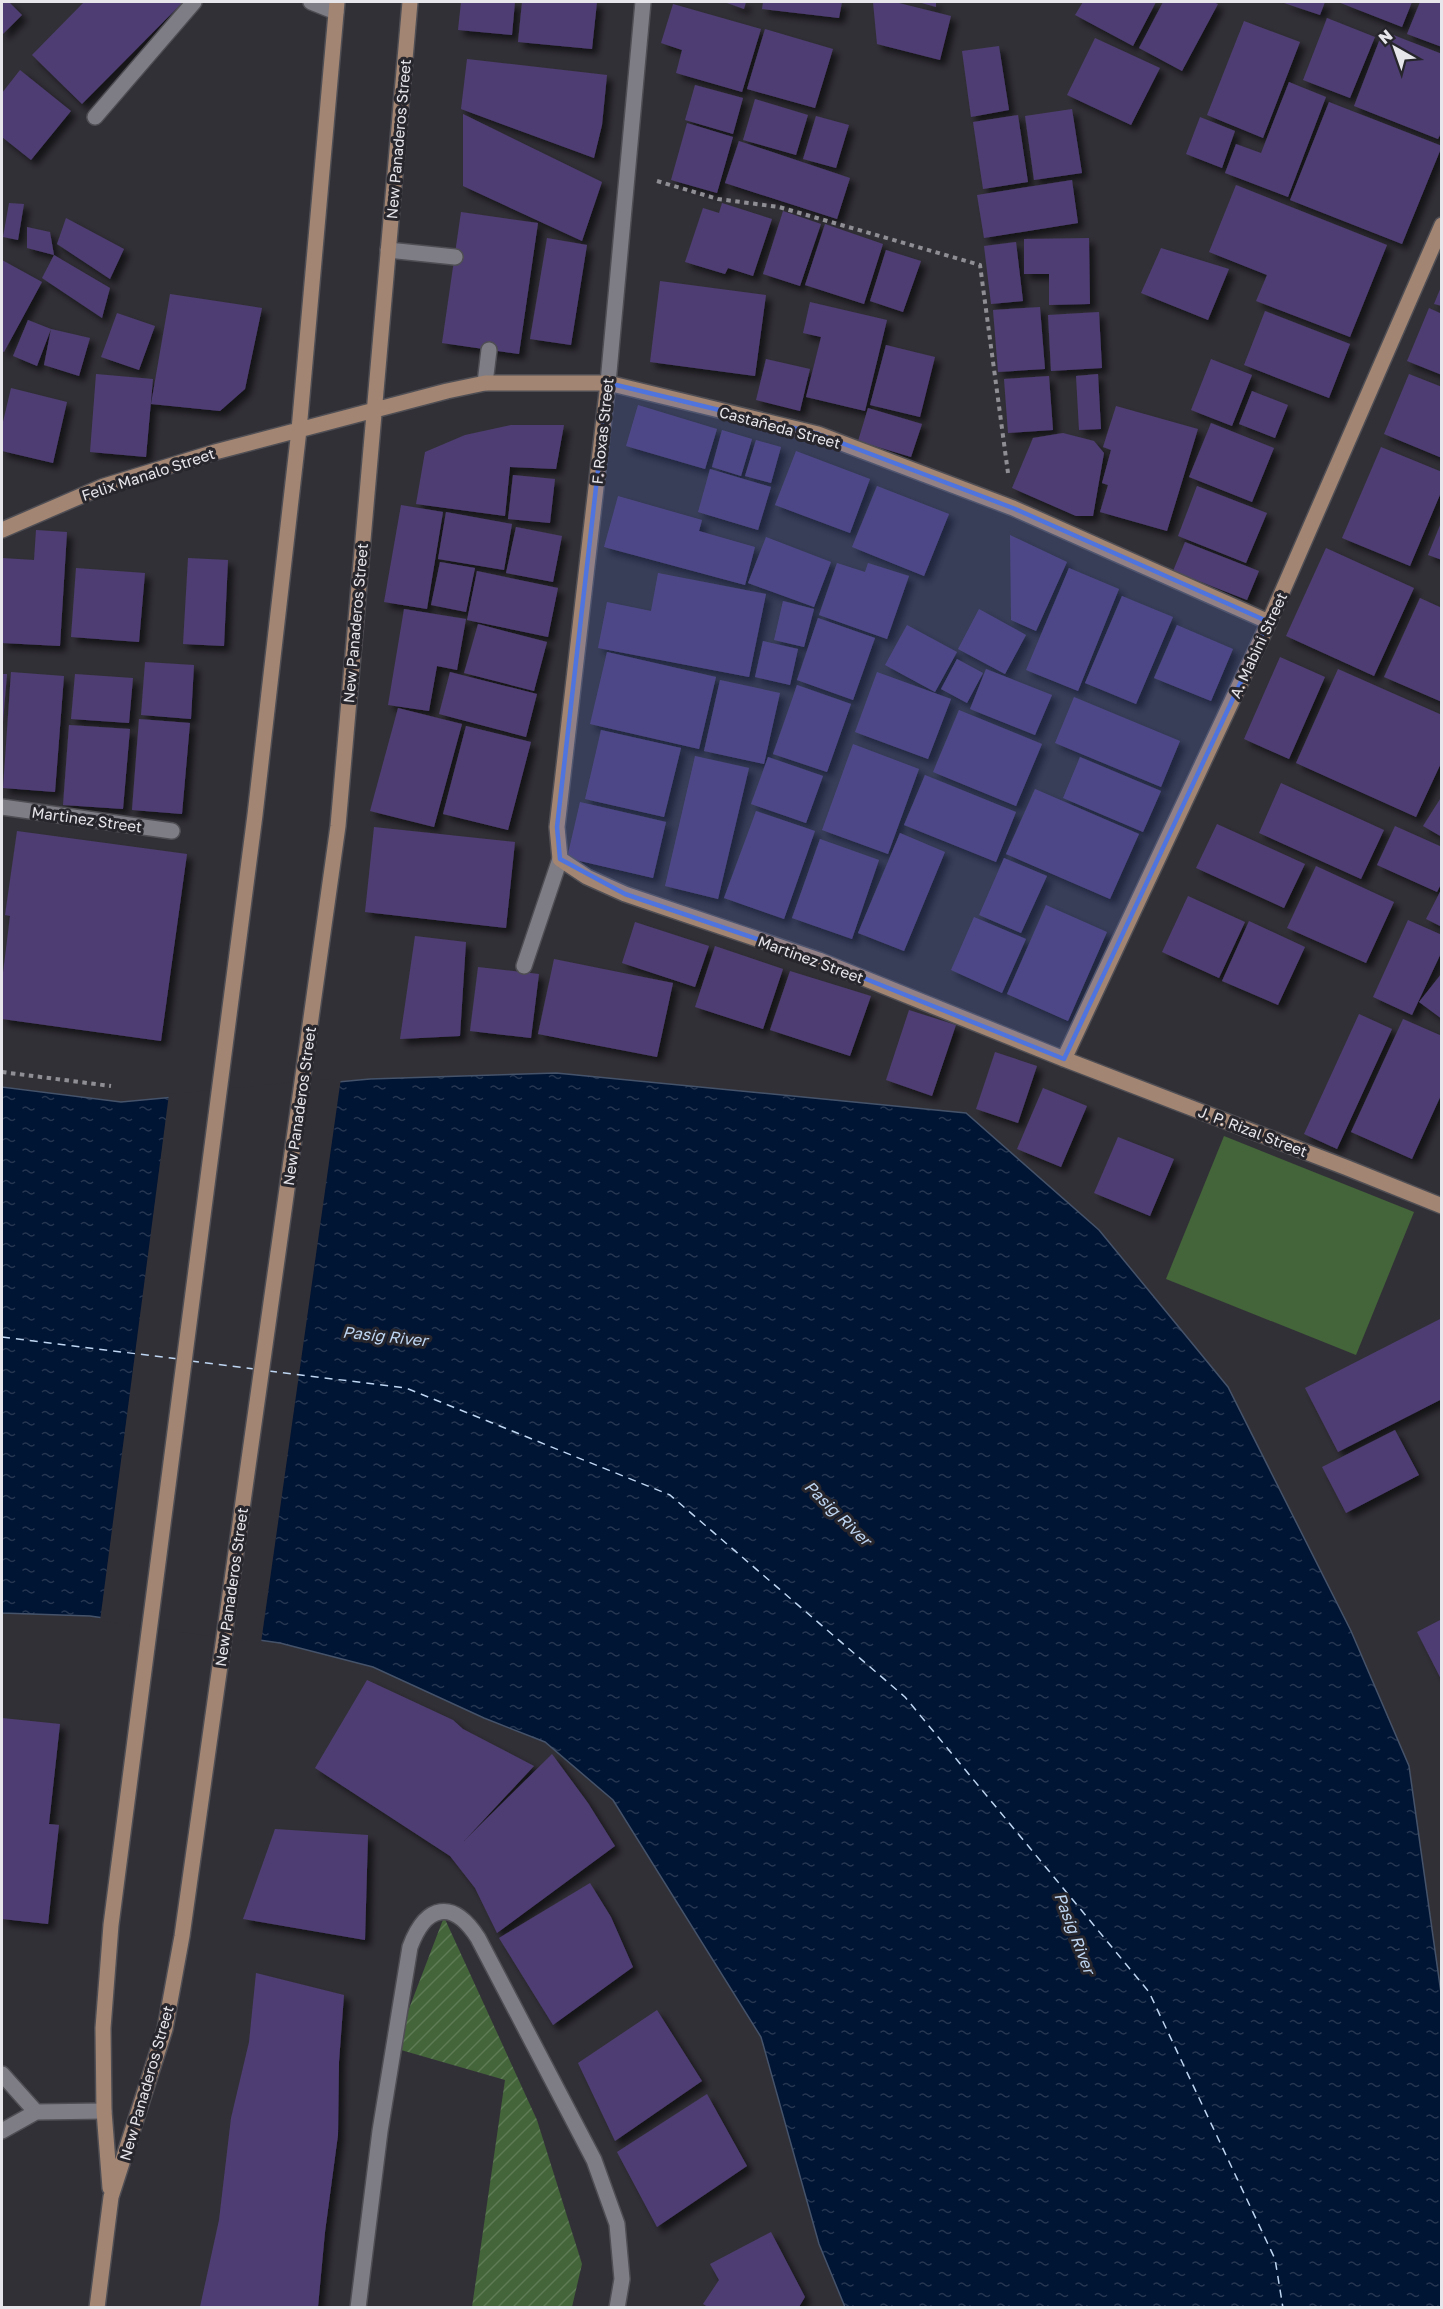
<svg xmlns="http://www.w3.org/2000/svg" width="1443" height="2309" font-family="'Golos Text',sans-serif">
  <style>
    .park { fill: #436539 }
    .garden { fill: url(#garden-furrows) }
    .water { fill: url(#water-ripples); stroke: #45536a; stroke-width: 1.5 }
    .pier { fill: #323037 }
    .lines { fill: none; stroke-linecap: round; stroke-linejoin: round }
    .ferry { stroke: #bed6f2; stroke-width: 1.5; stroke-dasharray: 8 6; stroke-linecap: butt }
    .building { fill: #4e3e72; filter: url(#shadow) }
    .lane-casing { stroke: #4f4e54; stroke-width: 18 }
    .street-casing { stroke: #4f4e54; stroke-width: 18 }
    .secondary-casing { stroke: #4f4e54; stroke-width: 18 }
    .path { stroke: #8f8e94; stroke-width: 4; stroke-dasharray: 4.5 4.5; stroke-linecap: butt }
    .lane { stroke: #7e7c85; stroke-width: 15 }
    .street { stroke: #7e7c85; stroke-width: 15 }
    .secondary { stroke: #a28572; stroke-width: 15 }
    .marked { fill: #5074dd; fill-opacity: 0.2; stroke: #5074dd; stroke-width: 4.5; stroke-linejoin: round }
    .labels { text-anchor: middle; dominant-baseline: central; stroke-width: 6; stroke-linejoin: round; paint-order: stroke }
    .street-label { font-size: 15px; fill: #e7e6eb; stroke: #28262d }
    .water-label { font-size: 16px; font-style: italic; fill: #bed6f2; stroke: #28262d }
  </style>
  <defs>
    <pattern id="garden-furrows" width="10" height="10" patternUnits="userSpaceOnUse" patternTransform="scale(1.5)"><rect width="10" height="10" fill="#436539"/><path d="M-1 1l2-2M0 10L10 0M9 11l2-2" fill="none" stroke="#5e7b56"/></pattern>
    <pattern id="water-ripples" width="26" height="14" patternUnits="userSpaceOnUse" patternTransform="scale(1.5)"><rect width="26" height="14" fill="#001433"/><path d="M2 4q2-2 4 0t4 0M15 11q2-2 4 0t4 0" fill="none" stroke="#253651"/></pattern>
    <filter id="shadow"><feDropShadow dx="5.5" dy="5.5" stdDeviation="3" flood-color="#0009"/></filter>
  </defs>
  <rect width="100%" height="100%" fill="#323037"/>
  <path class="park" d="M 1224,1136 L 1414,1212 L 1356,1355 L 1166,1279 Z"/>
  <path class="garden" d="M 444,1917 L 537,2120 L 582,2264 L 572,2307 L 472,2307 L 505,2080 L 394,2048 Z"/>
  <path class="water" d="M 556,1073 L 966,1113 L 1099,1230 L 1228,1387 L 1351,1631 L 1409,1766 L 1441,1993 L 1441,2307 L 845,2307 L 819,2244 L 761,2037 L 613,1800 L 545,1742 L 484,1718 L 373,1667 L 280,1643 L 90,1616 L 2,1613 L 2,1087 L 121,1102 L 370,1079 Z"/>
  <path class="pier" d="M 341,1078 L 261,1643 L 100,1621 L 169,1094 Z"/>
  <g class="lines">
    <path class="ferry" d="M 2,1337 L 178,1359
      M 191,1361 L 255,1369
      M 269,1371 L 406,1388 L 670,1495 L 905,1697 L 1149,1992 L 1275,2259 L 1283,2308"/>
  </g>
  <path class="building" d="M 2,2 L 9,2 L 22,15 L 2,35 Z
    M 84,2 L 183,2 L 82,104 L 32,55 Z
    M 461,2 L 515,2 L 512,35 L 458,30 Z
    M 522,2 L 597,2 L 592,49 L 518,42 Z
    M 724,2 L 746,2 L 744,9 Z
    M 763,2 L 842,2 L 839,18 L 762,9 Z
    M 873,2 L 895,2 L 951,16 L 940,60 L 877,44 Z
    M 918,2 L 936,2 L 936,7 Z
    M 1083,2 L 1156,2 L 1133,46 L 1075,15 Z
    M 1163,2 L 1213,2 L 1218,4 L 1182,71 L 1139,48 Z
    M 1281,2 L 1325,2 L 1320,15 Z
    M 1338,2 L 1412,2 L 1402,27 Z
    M 1420,2 L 1442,2 L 1442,47 L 1407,34 Z
    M 673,4 L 761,29 L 742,92 L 676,73 L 682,50 L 661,43 Z
    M 1327,18 L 1375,37 L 1350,98 L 1303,80 Z
    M 1244,21 L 1300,42 L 1263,138 L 1207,115 Z
    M 765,29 L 833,49 L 815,108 L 747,89 Z
    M 1383,31 L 1442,54 L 1442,131 L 1438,139 L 1354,106 Z
    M 1095,38 L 1160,68 L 1131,125 L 1067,95 Z
    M 999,46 L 1009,110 L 971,117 L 962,51 Z
    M 467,59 L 607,75 L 602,125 L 594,158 L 461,109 Z
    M 20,70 L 71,111 L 31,160 L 2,137 L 2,93 Z
    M 1289,82 L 1326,97 L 1288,197 L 1225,173 L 1236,144 L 1261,153 Z
    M 695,85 L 743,98 L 733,134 L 685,120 Z
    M 755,99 L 808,115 L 796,155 L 743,140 Z
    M 1329,102 L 1442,146 L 1402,244 L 1290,200 Z
    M 1072,109 L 1082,173 L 1034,180 L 1025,116 Z
    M 463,114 L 602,182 L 582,241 L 463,186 Z
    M 1018,115 L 1028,182 L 983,189 L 973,122 Z
    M 816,116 L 849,125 L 836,168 L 803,159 Z
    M 1200,117 L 1235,131 L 1222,168 L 1186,154 Z
    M 687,123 L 733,137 L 717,193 L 671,180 Z
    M 739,141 L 850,178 L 837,219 L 725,183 Z
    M 1072,180 L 1078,223 L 984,238 L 977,195 Z
    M 1236,185 L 1387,245 L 1350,337 L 1256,301 L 1267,275 L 1209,252 Z
    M 9,203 L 24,204 L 18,240 L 3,237 Z
    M 722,203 L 772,219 L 753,276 L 728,268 L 725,274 L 685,262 L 703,208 L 719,213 Z
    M 783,211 L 821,224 L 800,286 L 763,274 Z
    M 461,212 L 538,223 L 519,354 L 442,343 Z
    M 66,218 L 124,249 L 110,279 L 57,244 Z
    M 825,224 L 883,244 L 864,304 L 805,285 Z
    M 27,227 L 50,232 L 54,255 L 27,248 Z
    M 547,238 L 587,245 L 571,345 L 530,339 Z
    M 1089,238 L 1090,304 L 1049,305 L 1049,274 L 1024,274 L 1024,239 Z
    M 1016,242 L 1023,301 L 991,304 L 984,246 Z
    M 1161,248 L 1229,269 L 1208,320 L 1141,293 Z
    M 886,250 L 921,261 L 903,312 L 870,301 Z
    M 54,255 L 110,288 L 102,318 L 42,278 Z
    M 2,260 L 42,282 L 4,352 L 2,351 Z
    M 660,281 L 766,295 L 755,376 L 650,362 Z
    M 1441,287 L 1442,287 L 1442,306 L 1434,304 Z
    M 170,294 L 262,308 L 245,389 L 220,411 L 151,404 Z
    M 810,302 L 887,320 L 865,411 L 806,397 L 821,337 L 803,333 Z
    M 1040,307 L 1045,369 L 998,372 L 993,310 Z
    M 1429,308 L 1442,314 L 1442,375 L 1407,361 Z
    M 1265,311 L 1350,344 L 1329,398 L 1244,365 Z
    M 1099,312 L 1102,368 L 1051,371 L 1048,315 Z
    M 117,313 L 155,326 L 139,370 L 101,357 Z
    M 28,320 L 51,329 L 37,366 L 13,356 Z
    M 51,329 L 90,338 L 79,376 L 44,365 Z
    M 886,345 L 935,357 L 920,417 L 870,405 Z
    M 766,359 L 810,369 L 800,411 L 756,400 Z
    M 1211,359 L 1252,375 L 1232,426 L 1191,410 Z
    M 96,374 L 153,379 L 146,457 L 90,452 Z
    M 1098,374 L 1101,429 L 1079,430 L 1076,376 Z
    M 1409,374 L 1442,387 L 1442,458 L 1384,434 Z
    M 1049,376 L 1053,430 L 1008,433 L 1004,379 Z
    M 11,388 L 67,402 L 53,463 L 2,451 L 2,426 Z
    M 1252,391 L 1288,405 L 1275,438 L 1239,424 Z
    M 638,405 L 717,429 L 705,469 L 626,446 Z
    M 1116,406 L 1198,429 L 1167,531 L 1100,512 L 1108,485 L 1102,483 L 1111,450 L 1103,447 Z
    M 868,408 L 922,424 L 911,457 L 858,441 Z
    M 1211,423 L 1274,448 L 1252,502 L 1189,477 Z
    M 511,425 L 564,425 L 556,469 L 510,467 L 505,516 L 416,504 L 425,452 L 465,435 Z
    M 722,430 L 752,439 L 741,476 L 712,467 Z
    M 1063,433 L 1094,441 L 1104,453 L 1093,516 L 1076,516 L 1012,488 L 1033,438 Z
    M 756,440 L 781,447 L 771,483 L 745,476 Z
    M 1381,447 L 1442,472 L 1442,490 L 1410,566 L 1342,538 Z
    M 796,451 L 870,479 L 850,533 L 775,505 Z
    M 710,469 L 771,487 L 758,530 L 698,512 Z
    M 513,475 L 555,479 L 550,523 L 508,519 Z
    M 877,486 L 949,514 L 924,576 L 852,547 Z
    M 1197,486 L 1267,513 L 1246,563 L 1178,536 Z
    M 618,496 L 702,520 L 699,531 L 755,547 L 745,585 L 604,547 Z
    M 401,505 L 443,512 L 427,609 L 384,602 Z
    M 446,512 L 512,524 L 504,570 L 438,559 Z
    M 1441,523 L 1442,523 L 1442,560 L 1428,555 Z
    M 516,527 L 562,536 L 553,582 L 506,573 Z
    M 36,530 L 67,532 L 60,646 L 2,643 L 2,558 L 34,560 Z
    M 1010,535 L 1067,562 L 1036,631 L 1011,620 Z
    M 766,537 L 831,562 L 814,607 L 748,583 Z
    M 1185,542 L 1259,571 L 1247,600 L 1173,571 Z
    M 1326,548 L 1414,588 L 1374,676 L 1286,636 Z
    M 188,558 L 228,560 L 224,646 L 183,644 Z
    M 440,562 L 475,568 L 466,612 L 431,605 Z
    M 837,563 L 865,572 L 868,563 L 909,576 L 887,639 L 819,615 Z
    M 76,568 L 145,573 L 139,642 L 71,637 Z
    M 1069,568 L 1119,589 L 1078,691 L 1026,670 Z
    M 477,571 L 558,588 L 548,637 L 467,620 Z
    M 658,573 L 766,594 L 749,677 L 598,648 L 607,602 L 651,611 Z
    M 1122,596 L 1173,617 L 1136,704 L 1085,683 Z
    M 1420,598 L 1442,608 L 1442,702 L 1384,677 Z
    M 783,601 L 814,609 L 804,647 L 774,640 Z
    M 404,609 L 466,619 L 457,670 L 437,666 L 429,711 L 388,705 Z
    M 979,609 L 1026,635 L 1005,674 L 958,649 Z
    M 818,618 L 875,638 L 853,700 L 797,680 Z
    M 478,624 L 547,642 L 534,691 L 464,673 Z
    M 907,625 L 957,652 L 935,692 L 885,665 Z
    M 1177,625 L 1233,649 L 1211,701 L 1154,678 Z
    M 763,641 L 798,649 L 790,685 L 755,677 Z
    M 607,652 L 716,677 L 699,749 L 590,724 Z
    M 1280,657 L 1325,677 L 1289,759 L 1244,739 Z
    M 957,659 L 983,673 L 967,703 L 941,689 Z
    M 145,662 L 194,665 L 191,719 L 141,715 Z
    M 986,669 L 1052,695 L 1035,735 L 970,709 Z
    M 1338,669 L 1442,715 L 1442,761 L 1416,817 L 1296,763 Z
    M 11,672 L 64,676 L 55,792 L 3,788 Z
    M 450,672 L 537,694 L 526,737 L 439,714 Z
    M 877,672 L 951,699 L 928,759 L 855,732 Z
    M 2,674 L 7,674 L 3,722 L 2,722 Z
    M 75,674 L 133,678 L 129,723 L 71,719 Z
    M 720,680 L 780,693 L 764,764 L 704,751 Z
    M 797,685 L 851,704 L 827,772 L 773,754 Z
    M 1074,697 L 1180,741 L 1161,787 L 1055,743 Z
    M 398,708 L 462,724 L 434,827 L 370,811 Z
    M 959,710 L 1042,744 L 1016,806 L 933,772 Z
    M 139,719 L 190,723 L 182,814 L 132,810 Z
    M 69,725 L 130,729 L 123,809 L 63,805 Z
    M 466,726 L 531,742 L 508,830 L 443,814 Z
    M 601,730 L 681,748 L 664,817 L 585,799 Z
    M 853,744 L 919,769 L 888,854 L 822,830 Z
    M 695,756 L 749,768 L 718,899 L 665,886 Z
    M 768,757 L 823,776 L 806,823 L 751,804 Z
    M 1080,757 L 1161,791 L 1143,832 L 1063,798 Z
    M 925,775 L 1016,812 L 996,862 L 904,825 Z
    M 1281,783 L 1384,830 L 1361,879 L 1259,833 Z
    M 1035,789 L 1139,834 L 1110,899 L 1006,854 Z
    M 1442,796 L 1442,837 L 1423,826 Z
    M 580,802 L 666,822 L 653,878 L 567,858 Z
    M 756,811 L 815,831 L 784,919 L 724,898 Z
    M 1217,824 L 1305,864 L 1284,908 L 1196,868 Z
    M 1395,826 L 1442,847 L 1442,882 L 1437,892 L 1377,865 Z
    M 374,827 L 515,842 L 506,928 L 365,912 Z
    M 17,831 L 187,854 L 161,1041 L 2,1019 L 2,981 L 10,916 L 5,915 Z
    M 900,833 L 945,852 L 904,951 L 858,933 Z
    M 820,839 L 879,860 L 852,939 L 792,918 Z
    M 1004,858 L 1047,876 L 1021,933 L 979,915 Z
    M 1316,866 L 1394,902 L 1366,963 L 1287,928 Z
    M 1442,888 L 1442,927 L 1426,919 Z
    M 1188,896 L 1245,922 L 1219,978 L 1162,952 Z
    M 1046,905 L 1107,932 L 1068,1021 L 1007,994 Z
    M 974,917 L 1026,939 L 1002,993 L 951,970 Z
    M 1408,920 L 1442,935 L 1442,951 L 1412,1015 L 1373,997 Z
    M 1249,921 L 1305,947 L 1278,1005 L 1222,981 Z
    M 635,922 L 709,946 L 695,987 L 622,963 Z
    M 415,936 L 466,942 L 460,1036 L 400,1039 Z
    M 715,946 L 783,969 L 763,1029 L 695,1007 Z
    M 554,959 L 673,983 L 657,1057 L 538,1034 Z
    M 478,967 L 539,974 L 531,1038 L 470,1031 Z
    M 790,971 L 871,996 L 850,1056 L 770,1030 Z
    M 1442,973 L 1442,1019 L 1419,1002 Z
    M 909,1010 L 956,1025 L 932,1096 L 886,1080 Z
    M 1359,1014 L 1392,1029 L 1337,1149 L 1304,1134 Z
    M 1403,1019 L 1442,1036 L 1442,1093 L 1412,1159 L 1351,1132 Z
    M 995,1052 L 1037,1066 L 1018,1123 L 976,1109 Z
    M 1043,1088 L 1087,1106 L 1061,1167 L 1017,1149 Z
    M 1118,1137 L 1174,1159 L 1150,1216 L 1094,1193 Z
    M 1442,1318 L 1442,1399 L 1338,1452 L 1305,1388 Z
    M 1395,1430 L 1419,1475 L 1346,1513 L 1322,1467 Z
    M 1442,1619 L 1442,1681 L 1417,1632 Z
    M 367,1680 L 453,1720 L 463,1729 L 534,1766 L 464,1841 L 552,1754 L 588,1803 L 615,1846 L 497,1933 L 475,1888 L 450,1856 L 315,1768 Z
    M 2,1718 L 60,1724 L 49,1824 L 59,1825 L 48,1924 L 2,1919 Z
    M 275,1829 L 368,1835 L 365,1940 L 243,1919 Z
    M 590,1883 L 611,1917 L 633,1967 L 553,2025 L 499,1938 Z
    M 256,1973 L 344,1995 L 339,2062 L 338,2135 L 325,2232 L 318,2307 L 200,2307 L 219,2220 L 231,2118 L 249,2042 Z
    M 657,2010 L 702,2081 L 615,2141 L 578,2063 Z
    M 707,2094 L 747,2166 L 657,2227 L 617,2152 Z
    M 771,2232 L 805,2297 L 799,2307 L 708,2307 L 703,2304 L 719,2280 L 710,2264 Z"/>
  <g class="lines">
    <defs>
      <path id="lane" d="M 311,2 L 336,12
        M 95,117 L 194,2
        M 388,250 L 455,257
        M 485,383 L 489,350
        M 524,966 L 560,859
        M 2,2074 L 36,2112"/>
      <path id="street" d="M 608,383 L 643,2
        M 2,807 L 172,831
        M 2,2131 L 36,2112 L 104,2111
        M 358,2308 L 380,2131 L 410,1947 C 426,1904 453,1899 478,1938 L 594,2160 L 617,2224 L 622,2279 L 617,2308"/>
      <path id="secondary" d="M 608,383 L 557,827 L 560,859 L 587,877 L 625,894 L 819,960 L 1064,1059 L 1345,1167 L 1442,1206
        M 2,530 L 104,486 L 215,452 L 447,391 L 485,383 L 608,383 L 818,434 L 1013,508 L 1269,622
        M 1064,1059 L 1269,622 L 1442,225
        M 110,2188 L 104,2111 L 103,2028 L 111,1925 L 255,815 L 299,430 L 337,2
        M 97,2308 L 111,2197 L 165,2029 L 182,1936 L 338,826 L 410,2"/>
    </defs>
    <use href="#lane" class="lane-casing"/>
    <use href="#street" class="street-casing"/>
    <use href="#secondary" class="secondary-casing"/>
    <path class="path" d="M 657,181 L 718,199 L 779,207 L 980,265 L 1008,473
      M 2,1072 L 111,1086"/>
    <use href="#lane" class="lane"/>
    <use href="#street" class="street"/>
    <use href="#secondary" class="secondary"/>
  </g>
  <path class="marked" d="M 608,383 L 818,434 L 1013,508 L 1269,622 L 1064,1059 L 819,960 L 625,894 L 560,859 L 557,827 Z"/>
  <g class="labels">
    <g class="street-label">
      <text transform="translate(398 139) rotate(-85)">New Panaderos Street</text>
      <text transform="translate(780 427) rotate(15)">Castañeda Street</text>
      <text transform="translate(602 431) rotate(-84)">F. Roxas Street</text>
      <text transform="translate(148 474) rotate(-18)">Felix Manalo Street</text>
      <text transform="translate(355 623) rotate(-85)">New Panaderos Street</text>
      <text transform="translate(1258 645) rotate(-65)">A. Mabini Street</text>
      <text transform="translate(87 819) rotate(8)">Martinez Street</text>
      <text transform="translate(811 959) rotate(20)">Martinez Street</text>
      <text transform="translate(299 1106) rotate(-82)">New Panaderos Street</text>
      <text transform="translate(1253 1131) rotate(21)">J. P. Rizal Street</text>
      <text transform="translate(231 1587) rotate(-82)">New Panaderos Street</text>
      <text transform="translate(146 2083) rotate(-74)">New Panaderos Street</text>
    </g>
    <g class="water-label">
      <text transform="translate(385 1336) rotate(6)">Pasig River</text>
      <text transform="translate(838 1513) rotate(44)">Pasig River</text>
      <text transform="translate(1075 1933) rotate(69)">Pasig River</text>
    </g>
  </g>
  <rect width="1443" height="2309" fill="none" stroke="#e7e6eb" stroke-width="6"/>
  <g transform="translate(1395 48) rotate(320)" stroke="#28262d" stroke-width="4.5" paint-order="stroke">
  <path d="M0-4.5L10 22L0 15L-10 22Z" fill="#e7e6eb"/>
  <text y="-9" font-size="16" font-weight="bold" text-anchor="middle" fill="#e7e6eb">N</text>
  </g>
</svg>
